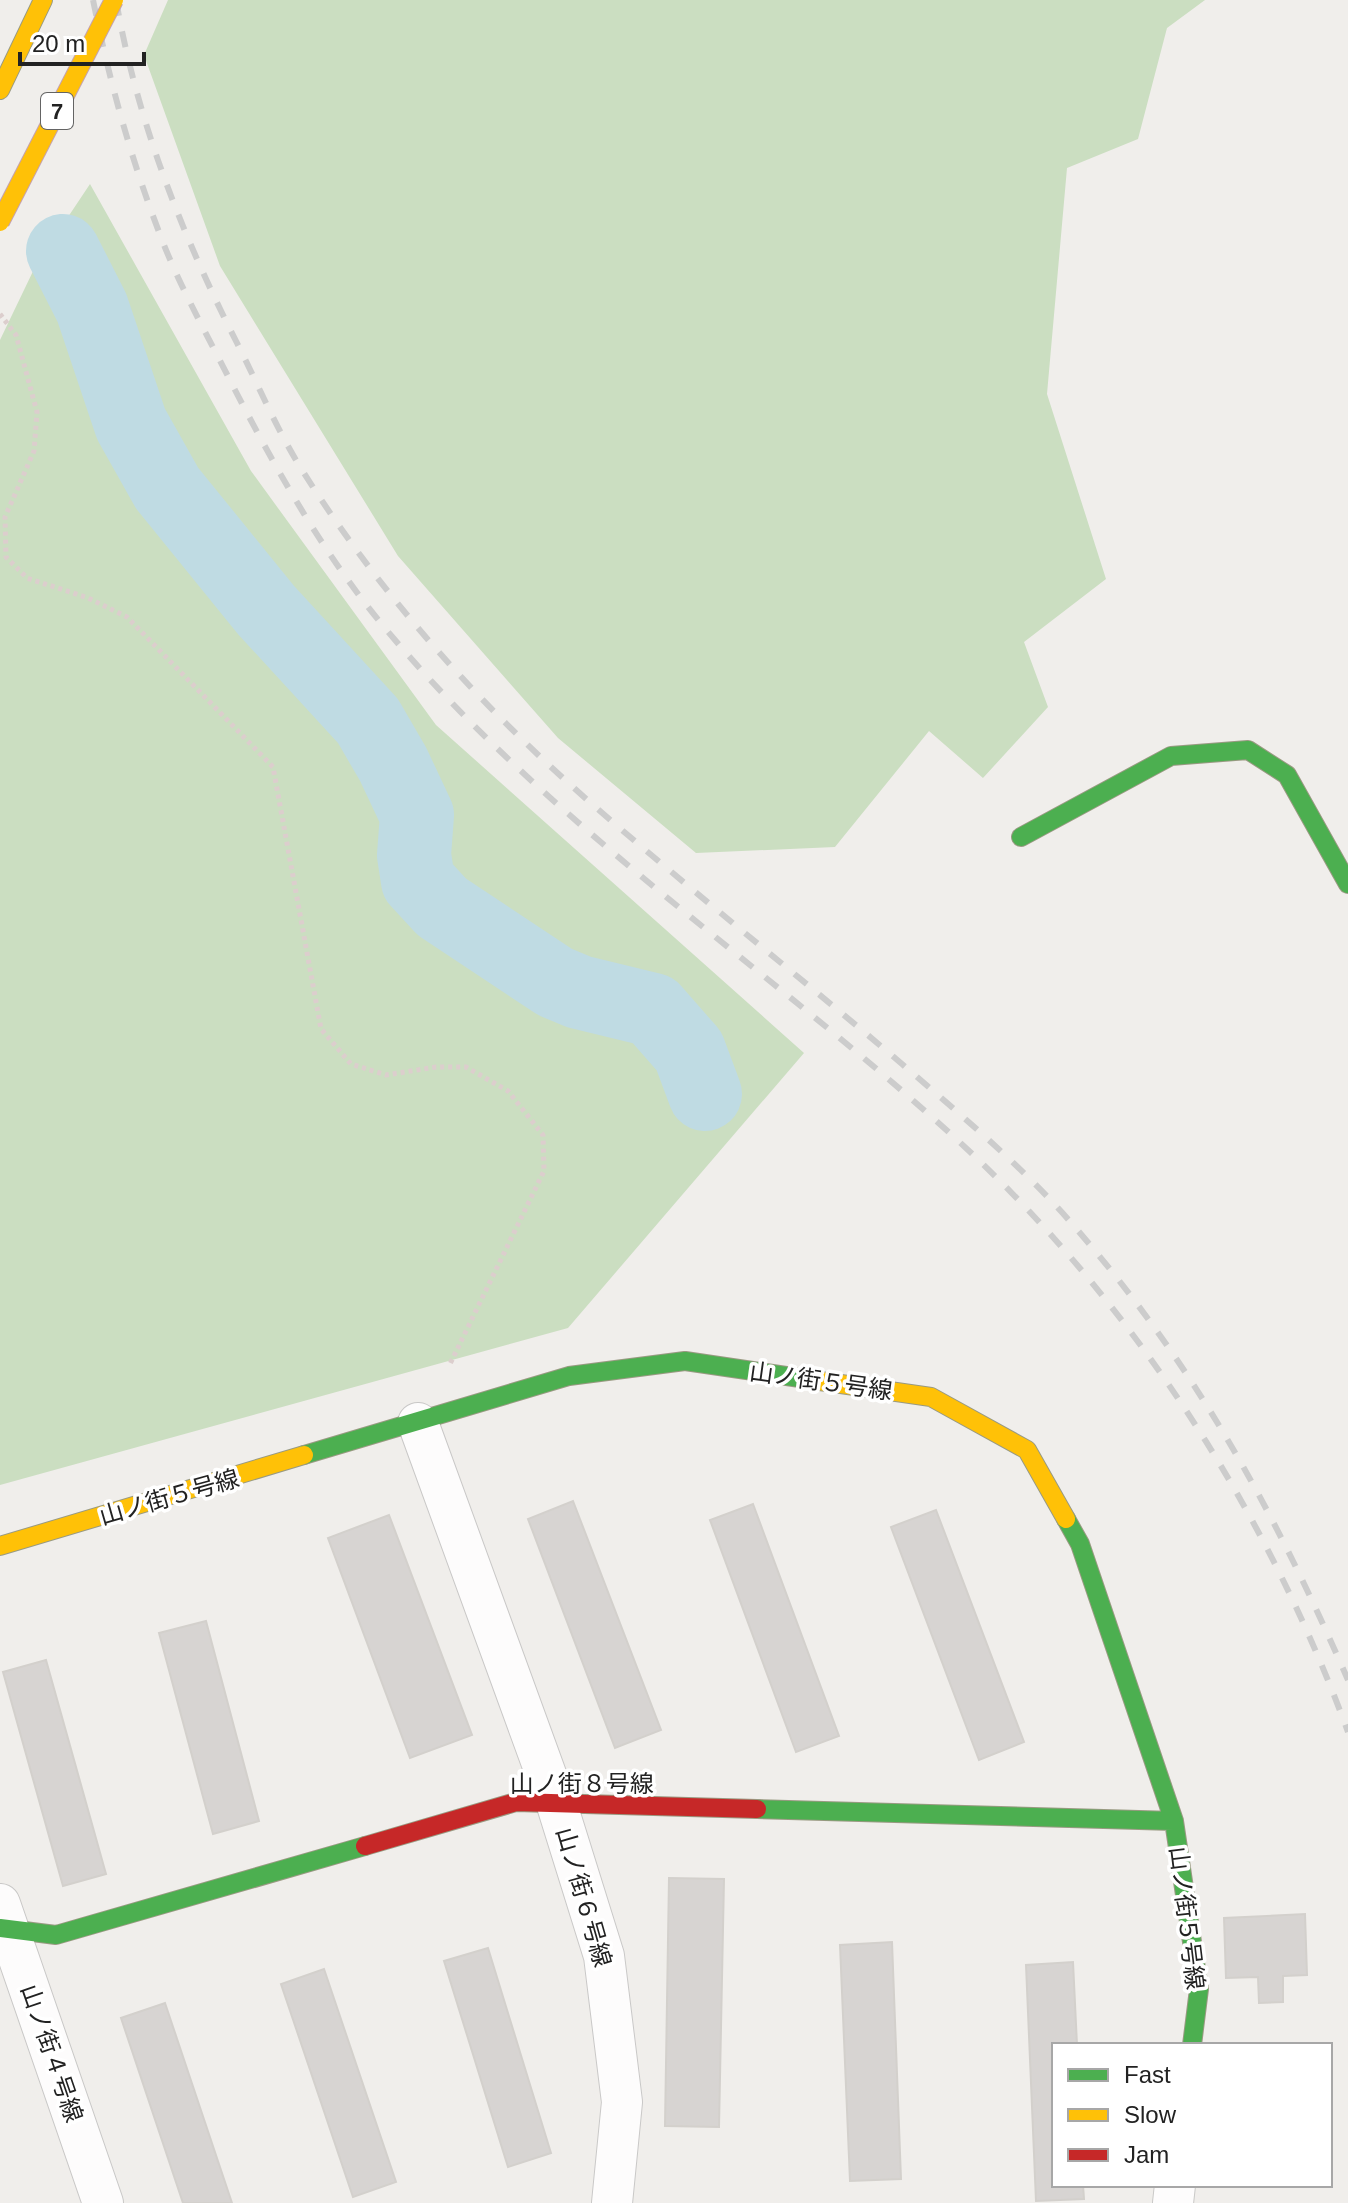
<svg xmlns="http://www.w3.org/2000/svg" width="1348" height="2203" font-family="Helvetica,'Noto Sans JP',sans-serif">
  <style>
    .forest { fill: #cbdec1 }
    .lines { fill: none; stroke-linecap: round; stroke-linejoin: round }
    .river { stroke: #bfdbe3; stroke-width: 74 }
    .building { fill: #d7d4d2; stroke: #d3d0cc; stroke-width: 2 }
    .street-casing { stroke: #c9c8c7; stroke-width: 42 }
    .fast-casing { stroke: #999a82; stroke-width: 20 }
    .slow-casing { stroke: #999a82; stroke-width: 20 }
    .jam-casing { stroke: #999a82; stroke-width: 20 }
    .path { stroke: #dccecd; stroke-width: 5; stroke-dasharray: 4 4; stroke-linecap: butt }
    .street { stroke: #fdfcfc; stroke-width: 40 }
    .fast { stroke: #4caf50; stroke-width: 18 }
    .slow { stroke: #ffc107; stroke-width: 18 }
    .jam { stroke: #c62828; stroke-width: 18 }
    .rail { stroke: #ccc; stroke-width: 6; stroke-dasharray: 16 16; stroke-linecap: butt }
    .slow-bridge-casing { stroke: #c5a2ac; stroke-width: 20; stroke-linecap: butt }
    .slow-bridge { stroke: #ffc107; stroke-width: 18 }
    .labels { text-anchor: middle; dominant-baseline: central; stroke-width: 7; stroke-linejoin: round; paint-order: stroke }
    .shield { fill: #fff; stroke: #646464; stroke-width: 2 }
    .shield-label { font-size: 22px; font-weight: bold; fill: #222 }
    .street-label { font-size: 24px; fill: #222; stroke: #fff }
  </style>
  <rect width="100%" height="100%" fill="#f0eeeb"/>
  <path class="forest" d="M 168,0 L 1205,0 L 1167,28 L 1138,139 L 1067,168 L 1047,394 L 1106,579 L 1024,642 L 1048,707 L 983,778 L 929,731 L 835,847 L 696,853 L 558,738 L 398,556 L 220,266 L 144,55 Z
    M 90,184 L 251,471 L 436,725 L 804,1053 L 568,1328 L 0,1485 L 0,340 L 36,265 Z"/>
  <g class="lines">
    <path class="river" d="M 63,251 L 92,308 L 131,424 L 167,488 L 266,610 L 368,721 L 393,764 L 417,815 L 414,855 L 418,881 L 442,907 L 555,982 L 579,992 L 653,1010 L 689,1051 L 705,1094"/>
  </g>
  <path class="building" d="M 573,1501 L 661,1730 L 615,1748 L 528,1519 Z
    M 753,1504 L 839,1736 L 796,1752 L 710,1520 Z
    M 936,1510 L 1024,1742 L 979,1760 L 891,1527 Z
    M 389,1515 L 472,1735 L 410,1758 L 328,1538 Z
    M 206,1621 L 259,1821 L 213,1834 L 159,1633 Z
    M 46,1660 L 106,1874 L 63,1886 L 3,1672 Z
    M 669,1878 L 724,1879 L 719,2127 L 665,2126 Z
    M 1305,1914 L 1307,1975 L 1283,1976 L 1283,2002 L 1259,2003 L 1258,1977 L 1226,1978 L 1224,1918 Z
    M 892,1942 L 901,2179 L 850,2181 L 840,1945 Z
    M 488,1948 L 551,2153 L 508,2167 L 444,1961 Z
    M 1073,1962 L 1077,2045 L 1054,2045 L 1054,2185 L 1083,2185 L 1084,2199 L 1036,2201 L 1026,1965 Z
    M 324,1969 L 396,2182 L 353,2197 L 281,1984 Z
    M 165,2003 L 232,2203 L 183,2203 L 121,2018 Z"/>
  <g class="lines">
    <defs>
      <path id="street" d="M 418,1423 L 556,1802 L 604,1956 L 622,2102 L 612,2203
        M 0,1904 L 103,2203
        M 1173,2203 L 1175,2185"/>
      <path id="fast" d="M 1021,837 L 1171,756 L 1248,750 L 1287,775 L 1348,884
        M 304,1455 L 569,1376 L 685,1361 L 820,1381
        M 1066,1519 L 1080,1544 L 1174,1821 L 1199,1989 L 1192,2045
        M 757,1809 L 1174,1821
        M 0,1928 L 56,1935 L 365,1846"/>
      <path id="slow" d="M 0,90 L 43,0
        M 820,1381 L 931,1397 L 1027,1450 L 1066,1519
        M 0,1546 L 304,1455"/>
      <path id="jam" d="M 365,1846 L 516,1802 L 757,1809"/>
    </defs>
    <use href="#street" class="street-casing"/>
    <use href="#fast" class="fast-casing"/>
    <use href="#slow" class="slow-casing"/>
    <use href="#jam" class="jam-casing"/>
    <path class="path" d="M 0,314 L 16,335 L 37,412 L 34,451 L 5,517 L 6,557 L 27,578 L 88,598 L 127,617 L 273,767 L 321,1029 L 351,1064 L 386,1075 L 436,1067 L 466,1067 L 508,1091 L 543,1135 L 544,1171 L 449,1366"/>
    <use href="#street" class="street"/>
    <use href="#fast" class="fast"/>
    <use href="#slow" class="slow"/>
    <use href="#jam" class="jam"/>
    <path class="rail" d="M 93,0 C 109,79 130,156 159,232 C 179,286 209,338 235,390 C 277,471 322,551 380,622 C 541,819 756,958 943,1127 C 1125,1290 1264,1503 1348,1732
      M 116,0 C 137,120 181,233 236,341 C 257,382 275,426 299,465 C 383,601 494,721 615,824 C 709,905 807,983 902,1064 C 963,1117 1028,1171 1080,1233 C 1199,1372 1275,1513 1348,1680"/>
    <defs>
      <path id="slow-bridge" d="M 0,222 L 114,0"/>
    </defs>
    <use href="#slow-bridge" class="slow-bridge-casing"/>
    <use href="#slow-bridge" class="slow-bridge"/>
  </g>
  <g class="labels">
    <rect class="shield" x="41" y="93" width="32" height="36" rx="6"/>
    <g class="shield-label">
      <text x="57" y="111">7</text>
    </g>
    <g class="street-label">
      <text transform="translate(821 1381) rotate(8)">山ノ街５号線</text>
      <text transform="translate(169 1497) rotate(-16)">山ノ街５号線</text>
      <text x="582" y="1783">山ノ街８号線</text>
      <text transform="translate(584 1897) rotate(74)">山ノ街６号線</text>
      <text transform="translate(1187 1918) rotate(83)">山ノ街５号線</text>
      <text transform="translate(52 2053) rotate(71)">山ノ街４号線</text>
    </g>
  </g>
  <rect x="1052" y="2043" width="280" height="144" fill="#ffffff" stroke="#a7a7a7" stroke-width="2"/>
  <rect x="1068" y="2069" width="40" height="12" fill="#4caf50" stroke="#a7a7a7" stroke-width="2"/>
  <text x="1124" y="2083" font-size="24" fill="#222222">Fast</text>
  <rect x="1068" y="2109" width="40" height="12" fill="#ffc107" stroke="#a7a7a7" stroke-width="2"/>
  <text x="1124" y="2123" font-size="24" fill="#222222">Slow</text>
  <rect x="1068" y="2149" width="40" height="12" fill="#c62828" stroke="#a7a7a7" stroke-width="2"/>
  <text x="1124" y="2163" font-size="24" fill="#222222">Jam</text>
  <path d="M20 52v12h124v-12" fill="none" stroke="#222222" stroke-width="4"/>
  <text x="32" y="52" font-size="24" fill="#222222" stroke="#ffffff" stroke-width="6" paint-order="stroke">20 m</text>
</svg>
